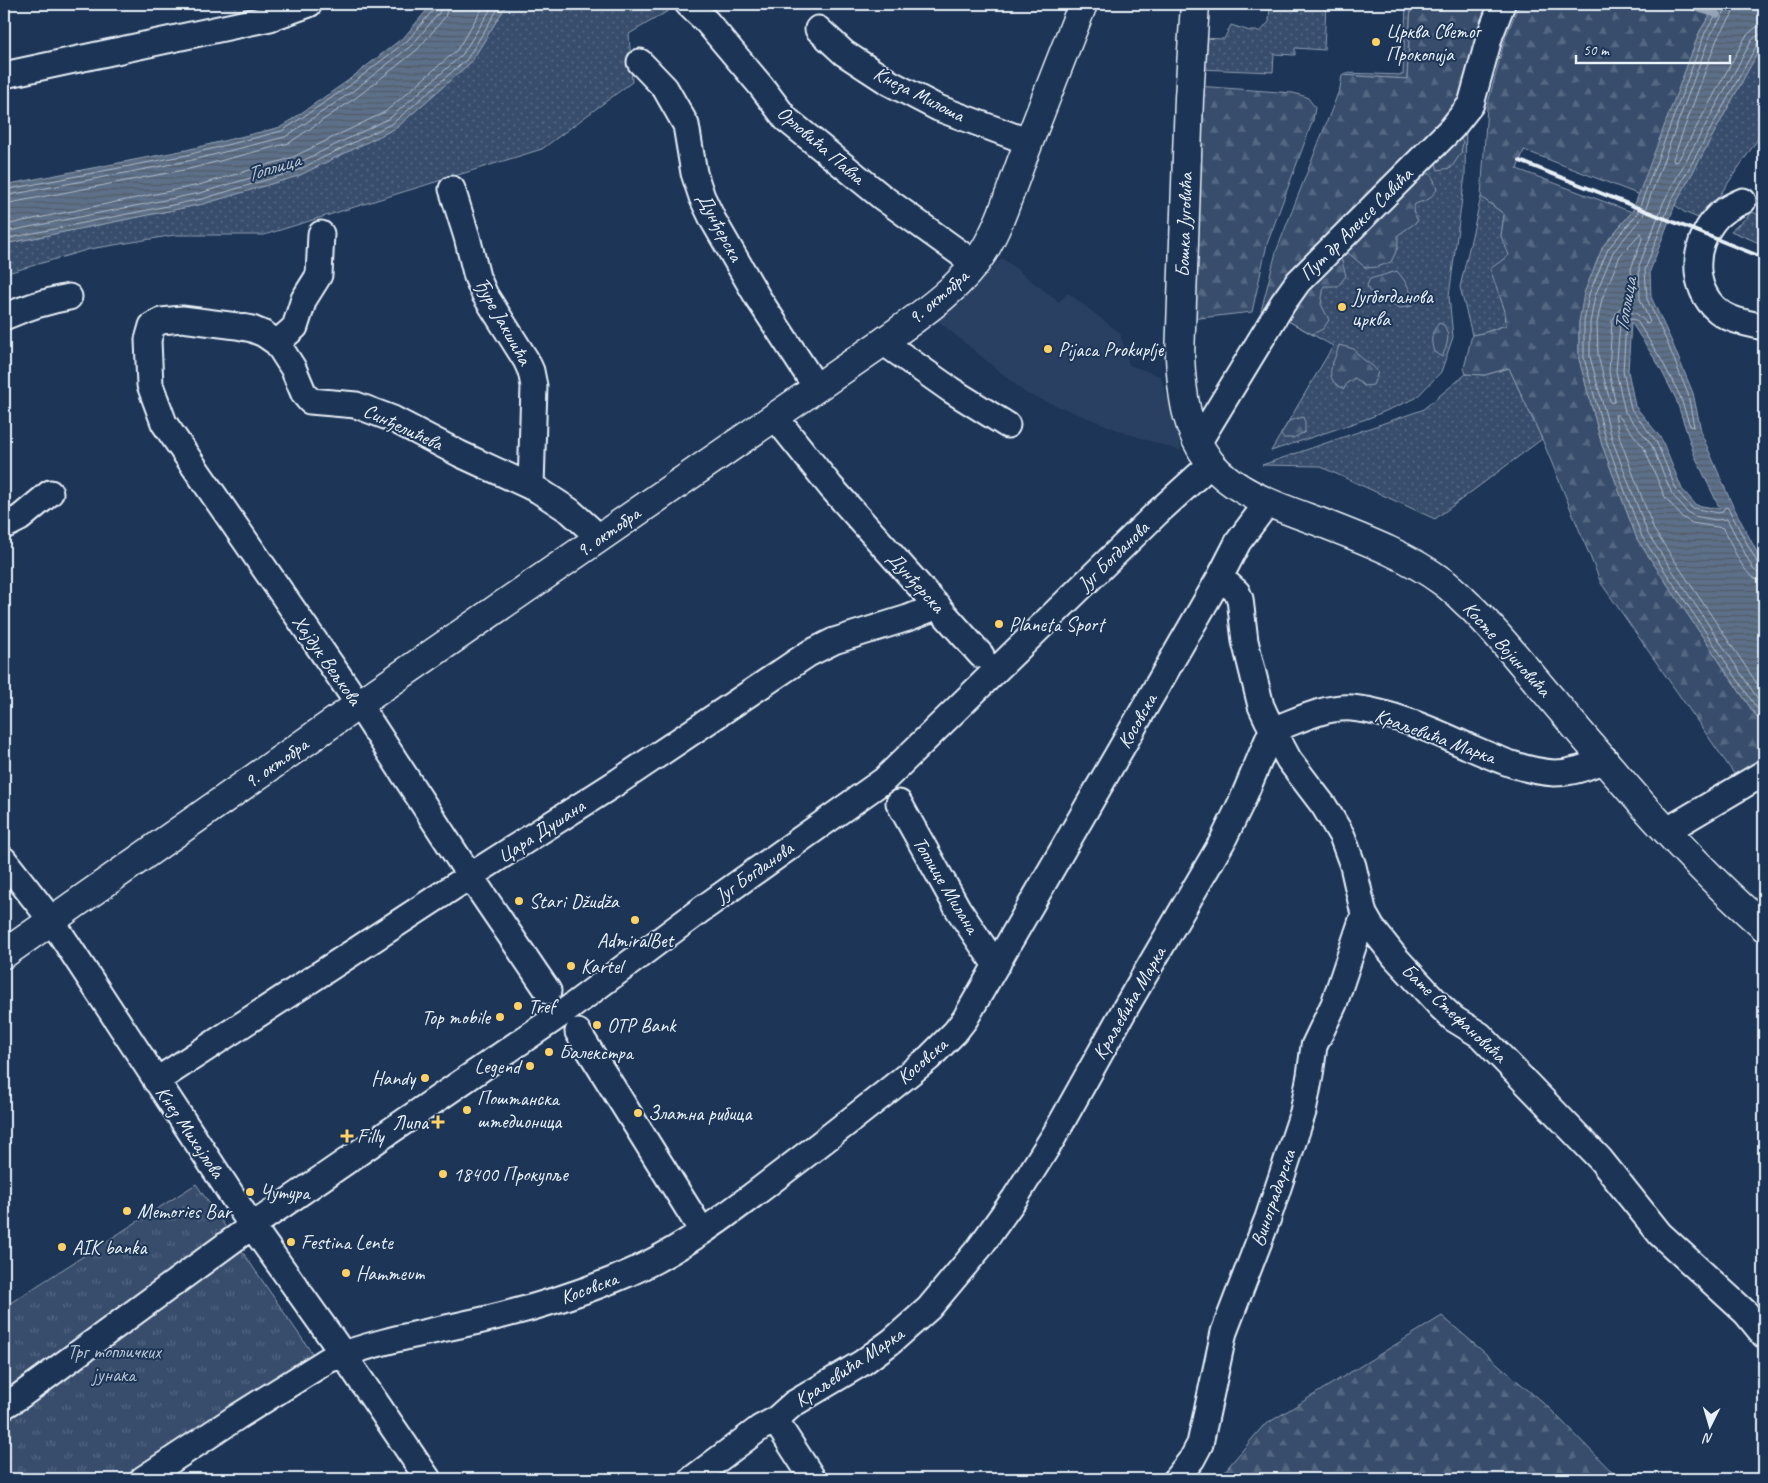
<svg xmlns="http://www.w3.org/2000/svg" width="1768" height="1483" font-family="Caveat,sans-serif">
  <style>
    .built { fill: #2a4162 }
    .industrial { fill: url(#industrial-grid) }
    .grass { fill: url(#grass-dots); stroke: #909fb2 }
    .forest { fill: url(#forest-firs); stroke: #909fb2 }
    .park { fill: url(#park-tufts); stroke: #909fb2 }
    .water { fill: url(#water-rules); stroke: #95a4b5; fill-rule: evenodd }
    .lines { fill: none; stroke-linecap: round; stroke-linejoin: round }
    .shore { stroke: #b0bdcc; stroke-width: 1 }
    .stream { stroke: #95a4b5; stroke-width: 6 }
    .minor-casing { stroke: #e8f1f8; stroke-width: 29 }
    .major-casing { stroke: #e8f1f8; stroke-width: 31 }
    .minor { stroke: #1d3557; stroke-width: 25 }
    .major { stroke: #1d3557; stroke-width: 28 }
    .rail { stroke: #e8f1f8; stroke-width: 4 }
    .poi-dot { fill: #ffd166; stroke: #1d3557; stroke-width: 2 }
    .labels { text-anchor: middle; dominant-baseline: central; stroke-width: 4; stroke-linejoin: round; paint-order: stroke }
    .poi-label { font-size: 20px; fill: #e8f1f8; stroke: #1d3557; text-anchor: start }
    .street-label { font-size: 20px; fill: #e8f1f8; stroke: #1d3557 }
    .park-label { font-size: 20px; fill: #b3c0ce; stroke: #1d3557 }
    .water-label { font-size: 21px; font-style: italic; fill: #b7c4d1; stroke: #1d3557 }
  </style>
  <defs>
    <pattern id="industrial-grid" width="8" height="8" patternUnits="userSpaceOnUse" patternTransform="scale(1.25)"><rect width="8" height="8" fill="#2a4162"/><path d="M0 4h8M4 0v8" fill="none" stroke="#495d79"/></pattern>
    <pattern id="grass-dots" width="8" height="8" patternUnits="userSpaceOnUse" patternTransform="scale(1.25)"><rect width="8" height="8" fill="#374d6c"/><path d="M2 2h.1M6 6h.1" fill="none" stroke="#546782" stroke-width="1.8" stroke-linecap="round"/></pattern>
    <pattern id="forest-firs" width="22" height="20" patternUnits="userSpaceOnUse" patternTransform="scale(1.25)"><rect width="22" height="20" fill="#374d6c"/><path d="M5 1l3.5 6h-7zM16 11l3.5 6h-7z" fill="#546782"/></pattern>
    <pattern id="park-tufts" width="24" height="20" patternUnits="userSpaceOnUse" patternTransform="scale(1.25)"><rect width="24" height="20" fill="#374d6c"/><path d="M3 7l-1-3M5 7V3M7 7l1-3M15 17l-1-3M17 17v-4M19 17l1-3" fill="none" stroke="#546782"/></pattern>
    <pattern id="water-rules" width="6" height="5" patternUnits="userSpaceOnUse" patternTransform="scale(1.25)"><rect width="6" height="5" fill="#5d7089"/><path d="M0 2.5h6" fill="none" stroke="#505a66"/></pattern>
  </defs>
  <rect width="100%" height="100%" fill="#1d3557"/>
  <filter id="ink" filterUnits="userSpaceOnUse"><feTurbulence type="fractalNoise" baseFrequency=".02" numOctaves="2"/><feDisplacementMap in="SourceGraphic" scale="10" xChannelSelector="R" yChannelSelector="G"/><feConvolveMatrix kernelMatrix="1 2 1 2 8 2 1 2 1" color-interpolation-filters="sRGB"/></filter>
  <g filter="url(#ink)">
    <path class="built" d="M 1002,258 L 1059,302 L 1068,293 L 1120,333 L 1129,365 L 1160,376 L 1174,417 L 1181,451 L 1126,433 L 1027,394 L 937,320 Z"/>
    <path class="industrial" d="M 220,4 L 294,4 L 236,18 Z"/>
    <path class="grass" d="M 507,4 L 680,4 L 629,34 L 632,82 L 542,149 L 264,235 L 175,235 L 90,249 L 4,274 L 4,244 L 203,204 L 298,176 L 396,128 L 471,62 Z
      M 1270,4 L 1326,4 L 1324,50 L 1295,48 L 1295,55 L 1274,54 L 1273,72 L 1198,69 L 1200,38 L 1224,39 L 1231,25 L 1250,31 L 1261,31 L 1269,22 Z
      M 1406,4 L 1411,4 L 1407,79 L 1342,75 L 1345,73 L 1403,75 Z
      M 1764,41 L 1764,130 L 1703,220 L 1684,212 L 1675,205 Z
      M 1466,118 L 1465,176 L 1449,296 L 1453,337 L 1441,372 L 1416,398 L 1369,418 L 1271,451 L 1333,346 L 1281,317 Z
      M 1481,197 L 1504,214 L 1501,236 L 1509,255 L 1491,269 L 1505,311 L 1506,325 L 1483,333 L 1472,335 L 1460,287 Z
      M 1753,212 L 1764,218 L 1764,245 L 1731,231 Z
      M 1509,368 L 1542,439 L 1435,519 L 1319,466 L 1262,465 L 1422,410 L 1466,374 L 1485,375 Z"/>
    <path class="forest" d="M 1411,4 L 1493,4 L 1457,104 L 1268,310 L 1261,311 L 1276,252 L 1340,88 L 1342,75 L 1407,79 Z
      M 1519,4 L 1717,4 L 1700,31 L 1640,195 L 1524,150 L 1517,169 L 1632,212 L 1603,246 L 1579,322 L 1579,359 L 1602,445 L 1637,539 L 1764,728 L 1764,761 L 1737,778 L 1601,583 L 1542,439 L 1509,368 L 1485,375 L 1466,374 L 1464,368 L 1472,335 L 1483,333 L 1506,325 L 1505,311 L 1490,269 L 1509,255 L 1501,236 L 1504,214 L 1481,197 L 1487,107 L 1505,39 Z
      M 1197,86 L 1293,93 L 1307,97 L 1315,107 L 1313,120 L 1267,244 L 1252,312 L 1191,319 Z
      M 1459,136 L 1463,142 L 1461,153 L 1451,168 L 1438,170 L 1435,161 Z
      M 1419,168 L 1426,173 L 1430,174 L 1434,180 L 1437,190 L 1429,199 L 1415,204 L 1413,211 L 1418,221 L 1398,235 L 1398,247 L 1391,262 L 1377,267 L 1366,268 L 1348,253 L 1352,240 L 1361,236 L 1364,226 Z
      M 1338,256 L 1342,261 L 1346,276 L 1338,286 L 1324,286 L 1321,304 L 1329,320 L 1323,329 L 1312,334 L 1281,317 Z
      M 1397,271 C 1406,282 1413,291 1412,306 L 1400,308 L 1369,291 L 1367,285 L 1370,279 Z
      M 1439,323 L 1444,325 C 1451,337 1447,345 1442,357 L 1434,352 C 1430,340 1431,333 1439,323 Z
      M 1339,345 L 1354,349 C 1362,362 1370,361 1378,372 L 1373,385 L 1364,386 L 1355,378 L 1347,383 L 1344,389 C 1320,378 1335,363 1339,345 Z
      M 1303,417 L 1305,422 L 1305,432 L 1293,438 L 1283,438 L 1281,434 L 1289,421 Z
      M 1442,1316 L 1550,1409 L 1619,1479 L 1218,1479 L 1263,1426 Z"/>
    <path class="park" d="M 196,1184 L 316,1359 L 129,1479 L 4,1479 L 4,1420 L 15,1410 L 4,1396 L 4,1307 Z"/>
    <path class="water" d="M 432,4 L 507,4 L 471,62 L 396,128 L 298,176 L 203,204 L 4,244 L 4,185 L 186,150 L 281,127 L 346,82 L 405,36 Z
      M 1717,4 L 1764,4 L 1764,41 L 1675,205 L 1650,271 L 1651,297 L 1671,340 L 1693,393 L 1702,435 L 1731,502 L 1764,566 L 1764,728 L 1637,539 L 1602,445 L 1579,359 L 1579,322 L 1584,293 L 1603,246 L 1632,212 L 1700,31 ZM 1631,322 L 1658,364 L 1676,399 L 1694,454 L 1720,509 L 1696,505 L 1682,489 L 1661,438 L 1635,406 L 1628,371 Z"/>
    <g class="lines">
      <path class="shore" d="M 1721,4 L 1720,8 L 1705,33 L 1637,214 L 1608,249 L 1589,294 L 1584,322 L 1584,358 L 1607,443 L 1642,537 L 1764,719
        M 1727,4 L 1725,11 L 1710,36 L 1643,216 L 1613,252 L 1595,296 L 1590,323 L 1590,357 L 1613,442 L 1648,534 L 1764,708
        M 1734,4 L 1732,15 L 1717,39 L 1673,159 L 1674,162 L 1678,161 L 1746,36 L 1755,28 L 1764,26
        M 1764,34 L 1758,35 L 1752,40 L 1664,201 L 1639,266 L 1640,299 L 1650,322 L 1646,323 C 1638,312 1625,306 1620,324 L 1616,371 L 1625,412 L 1651,444 L 1672,494 L 1687,512 L 1694,516 L 1716,520 L 1727,519 L 1753,569 L 1758,573 L 1764,574
        M 1764,40 L 1758,43 L 1670,203 L 1645,270 L 1647,299 L 1667,342 L 1688,394 L 1694,427 L 1690,426 L 1680,396 L 1662,361 L 1637,321 L 1633,319 L 1629,320 L 1626,324 L 1623,371 L 1631,409 L 1656,441 L 1677,491 L 1692,508 L 1718,513 L 1722,512 L 1725,507 L 1728,508 L 1758,564 L 1764,567
        M 4,190 L 187,155 L 282,131 L 349,86 L 408,40 L 434,9 L 435,4
        M 4,196 L 188,161 L 285,137 L 353,91 L 412,45 L 439,13 L 442,4
        M 4,204 L 189,169 L 289,143 L 357,97 L 417,50 L 445,17 L 449,4
        M 4,225 L 199,185 L 291,158 L 385,112 L 457,50 L 485,4
        M 4,232 L 200,193 L 294,165 L 390,118 L 462,55 L 494,4
        M 1641,233 L 1643,236 L 1631,269 L 1633,303 L 1619,309 L 1612,321 L 1609,372 L 1615,401 L 1612,403 L 1610,401 L 1598,356 L 1597,323 L 1602,299 L 1620,256 Z
        M 4,239 L 202,199 L 296,171 L 393,123 L 467,59 L 501,4
        M 1764,581 C 1742,580 1733,544 1723,528 L 1692,523 L 1682,517 L 1665,497 L 1644,448 L 1618,415 L 1615,415 L 1620,439 L 1654,530 L 1764,694"/>
      <path class="stream" d="M 1681,4 L 1718,15"/>
      <defs>
        <path id="minor" d="M 688,4 L 707,22 L 761,86 L 786,119 L 882,197 L 975,264
          M 818,29 L 844,53 L 890,83 L 938,108 L 1029,142
          M 640,62 L 665,88 L 686,125 L 694,173 L 702,197 L 713,220 L 758,298 L 816,387
          M 4,75 L 270,18 L 309,4
          M 452,189 L 467,237 L 477,277 L 485,295 L 526,360 L 531,371 L 534,386 L 531,487
          M 1743,201 C 1731,206 1719,212 1712,223 C 1691,251 1692,295 1724,315 C 1736,322 1751,324 1764,327
          M 4,317 C 25,308 46,301 69,297
          M 883,342 L 951,390 L 1007,425
          M 277,343 L 295,327 L 304,299 L 319,275 L 321,234
          M 775,417 L 831,487 L 981,655
          M 1198,443 L 1283,303 L 1298,282 L 1452,128 L 1471,104 L 1490,35 L 1502,4
          M 4,526 L 20,518 L 50,493
          M 1220,577 L 1237,592 L 1240,599 L 1245,641 L 1261,706 L 1267,719 L 1289,760 L 1324,806 L 1342,836 L 1353,866 L 1364,914 L 1372,928 L 1395,957 L 1441,1007 L 1454,1019 L 1480,1035 L 1600,1159 L 1660,1234 L 1746,1313 L 1764,1335
          M 899,803 L 958,909 L 991,958 L 998,963
          M 1666,831 L 1764,773
          M 4,860 L 52,921 L 252,1226 L 343,1354 L 428,1479
          M 548,991 L 470,876 L 359,705 L 164,423 L 150,385 L 148,340 L 152,326 L 161,321 L 182,319 L 237,326 L 252,329 L 264,334 L 277,343 L 293,368 L 304,394 L 310,401 L 356,405 L 393,419 L 460,454 L 538,490 L 570,511 L 600,538
          M 578,1032 L 702,1231
          M 156,1081 L 470,876 L 619,781 L 808,654 L 834,641 L 908,618 L 938,606
          M 4,1406 L 20,1396 L 252,1226 L 564,1012 L 702,909 L 884,780 L 1157,513 L 1211,464
          M 775,1420 L 813,1479
          M 143,1479 L 237,1417 L 328,1360 C 385,1337 447,1330 507,1314 C 543,1305 580,1293 615,1279 C 673,1256 725,1217 774,1179 C 827,1139 878,1099 929,1058 L 955,1032 L 965,1019 L 1220,577 L 1238,542 L 1268,502
          M 692,1479 L 760,1428 L 775,1420 L 793,1404 L 862,1363 L 892,1341 L 929,1308 L 980,1247 L 1015,1198 L 1054,1136 L 1126,1007 L 1222,842 L 1242,801 L 1272,730 C 1297,721 1324,706 1352,708 C 1391,712 1432,730 1467,746 C 1495,758 1523,771 1554,773 C 1572,773 1589,767 1605,759
          M 1176,1479 L 1192,1459 L 1200,1444 L 1224,1332 L 1268,1218 L 1303,1112 L 1310,1075 L 1314,1046 L 1334,1004 L 1364,914"/>
        <path id="major" d="M 1195,4 L 1189,98 L 1180,357 C 1182,395 1186,431 1210,462 C 1234,493 1281,508 1317,521 C 1360,538 1405,554 1443,582 C 1453,589 1462,599 1471,607 C 1500,635 1524,667 1550,697 C 1618,777 1685,858 1764,927
          M 4,954 L 375,693 L 883,342 C 916,318 960,289 982,254 C 999,228 1011,189 1022,160 C 1042,108 1062,56 1083,4"/>
      </defs>
      <use href="#minor" class="minor-casing"/>
      <use href="#major" class="major-casing"/>
      <use href="#minor" class="minor"/>
      <use href="#major" class="major"/>
      <path class="rail" d="M 1520,161 L 1764,258"/>
    </g>
  </g>
  <g class="poi-dot">
    <circle cx="1376" cy="42" r="5"/>
    <circle cx="1342" cy="307" r="5"/>
    <circle cx="1048" cy="349" r="5"/>
    <circle cx="999" cy="624" r="5"/>
    <circle cx="519" cy="901" r="5"/>
    <circle cx="635" cy="920" r="5"/>
    <circle cx="571" cy="966" r="5"/>
    <circle cx="518" cy="1006" r="5"/>
    <circle cx="500" cy="1017" r="5"/>
    <circle cx="597" cy="1025" r="5"/>
    <circle cx="549" cy="1052" r="5"/>
    <circle cx="530" cy="1066" r="5"/>
    <circle cx="425" cy="1078" r="5"/>
    <circle cx="467" cy="1110" r="5"/>
    <circle cx="638" cy="1113" r="5"/>
    <path d="M435.5 1114.5h5v5h5v5h-5v5h-5v-5h-5v-5h5z"/>
    <path d="M344.5 1128.5h5v5h5v5h-5v5h-5v-5h-5v-5h5z"/>
    <circle cx="443" cy="1174" r="5"/>
    <circle cx="250" cy="1192" r="5"/>
    <circle cx="127" cy="1211" r="5"/>
    <circle cx="291" cy="1242" r="5"/>
    <circle cx="62" cy="1247" r="5"/>
    <circle cx="346" cy="1273" r="5"/>
  </g>
  <g class="labels">
    <g class="poi-label">
      <text x="1386" y="31">Црква Светог<tspan x="1386" dy="23">Прокопија</tspan></text>
      <text x="1352" y="296">Југбогданова<tspan x="1352" dy="23">црква</tspan></text>
      <text x="1058" y="349">Pijaca Prokuplje</text>
      <text x="1009" y="624">Planeta Sport</text>
      <text x="529" y="901">Stari Džudža</text>
      <text x="635" y="940" text-anchor="middle">AdmiralBet</text>
      <text x="581" y="966">Kartel</text>
      <text x="528" y="1006">Tref</text>
      <text x="490" y="1017" text-anchor="end">Top mobile</text>
      <text x="607" y="1025">OTP Bank</text>
      <text x="559" y="1052">Балекстра</text>
      <text x="520" y="1066" text-anchor="end">Legend</text>
      <text x="415" y="1078" text-anchor="end">Handy</text>
      <text x="477" y="1098">Поштанска<tspan x="477" dy="23">штедионица</tspan></text>
      <text x="648" y="1113">Златна рибица</text>
      <text x="428" y="1122" text-anchor="end">Липа</text>
      <text x="357" y="1136">Filly</text>
      <text x="453" y="1174">18400 Прокупље</text>
      <text x="260" y="1192">Чутура</text>
      <text x="137" y="1211">Memories Bar</text>
      <text x="301" y="1242">Festina Lente</text>
      <text x="72" y="1247">AIK banka</text>
      <text x="356" y="1273">Hammeum</text>
    </g>
    <g class="street-label">
      <text transform="translate(919 94) rotate(27)">Кнеза Милоша</text>
      <text transform="translate(821 145) rotate(41)">Орловића Павла</text>
      <text transform="translate(1356 224) rotate(-45)">Пут др Алексе Савића</text>
      <text transform="translate(1184 225) rotate(-88)">Бошка Југовића</text>
      <text transform="translate(720 227) rotate(62)">Дунђерска</text>
      <text transform="translate(938 297) rotate(-41)">9. октобра</text>
      <text transform="translate(503 321) rotate(61)">Ђуре Јакшића</text>
      <text transform="translate(403 427) rotate(25)">Синђелићева</text>
      <text transform="translate(608 532) rotate(-35)">9. октобра</text>
      <text transform="translate(1113 556) rotate(-44)">Југ Богданова</text>
      <text transform="translate(916 582) rotate(48)">Дунђерска</text>
      <text transform="translate(1507 649) rotate(48)">Косте Војиновића</text>
      <text transform="translate(327 660) rotate(55)">Хајдук Вељкова</text>
      <text transform="translate(1137 721) rotate(-60)">Косовска</text>
      <text transform="translate(1435 736) rotate(20)">Краљевића Марка</text>
      <text transform="translate(276 763) rotate(-35)">9. октобра</text>
      <text transform="translate(541 831) rotate(-33)">Цара Душана</text>
      <text transform="translate(754 872) rotate(-35)">Југ Богданова</text>
      <text transform="translate(946 885) rotate(59)">Топлице Милана</text>
      <text transform="translate(1129 1003) rotate(-60)">Краљевића Марка</text>
      <text transform="translate(1454 1013) rotate(43)">Бате Стефановића</text>
      <text transform="translate(922 1061) rotate(-41)">Косовска</text>
      <text transform="translate(190 1132) rotate(56)">Кнез Михајлова</text>
      <text transform="translate(1273 1198) rotate(-71)">Виноградарска</text>
      <text transform="translate(589 1288) rotate(-20)">Косовска</text>
      <text transform="translate(849 1367) rotate(-34)">Краљевића Марка</text>
    </g>
    <g class="park-label">
      <text x="114" y="1351">Трг топличких<tspan x="114" dy="23">јунака</tspan></text>
    </g>
    <g class="water-label">
      <text transform="translate(273 167) rotate(-17)">Топлица</text>
      <text transform="translate(1625 305) rotate(-80)">Топлица</text>
    </g>
  </g>
  <rect width="1768" height="1483" fill="none" stroke="#1d3557" stroke-width="20"/>
  <rect x="10" y="10" width="1748" height="1463" fill="none" stroke="#e8f1f8" stroke-width="2" filter="url(#ink)"/>
  <g transform="translate(1710 1426) rotate(185)" stroke="#1d3557" stroke-width="4" paint-order="stroke">
  <path d="M0-4L9 19L0 12L-9 19Z" fill="#e8f1f8"/>
  <text y="-8" font-size="14" font-weight="bold" text-anchor="middle" fill="#e8f1f8">N</text>
  </g>
  <path d="M1576 55v8h154v-8" fill="none" stroke="#e8f1f8" stroke-width="2.5"/>
  <text x="1583" y="55" font-size="15" fill="#e8f1f8" stroke="#1d3557" stroke-width="4" paint-order="stroke">50 m</text>
</svg>
